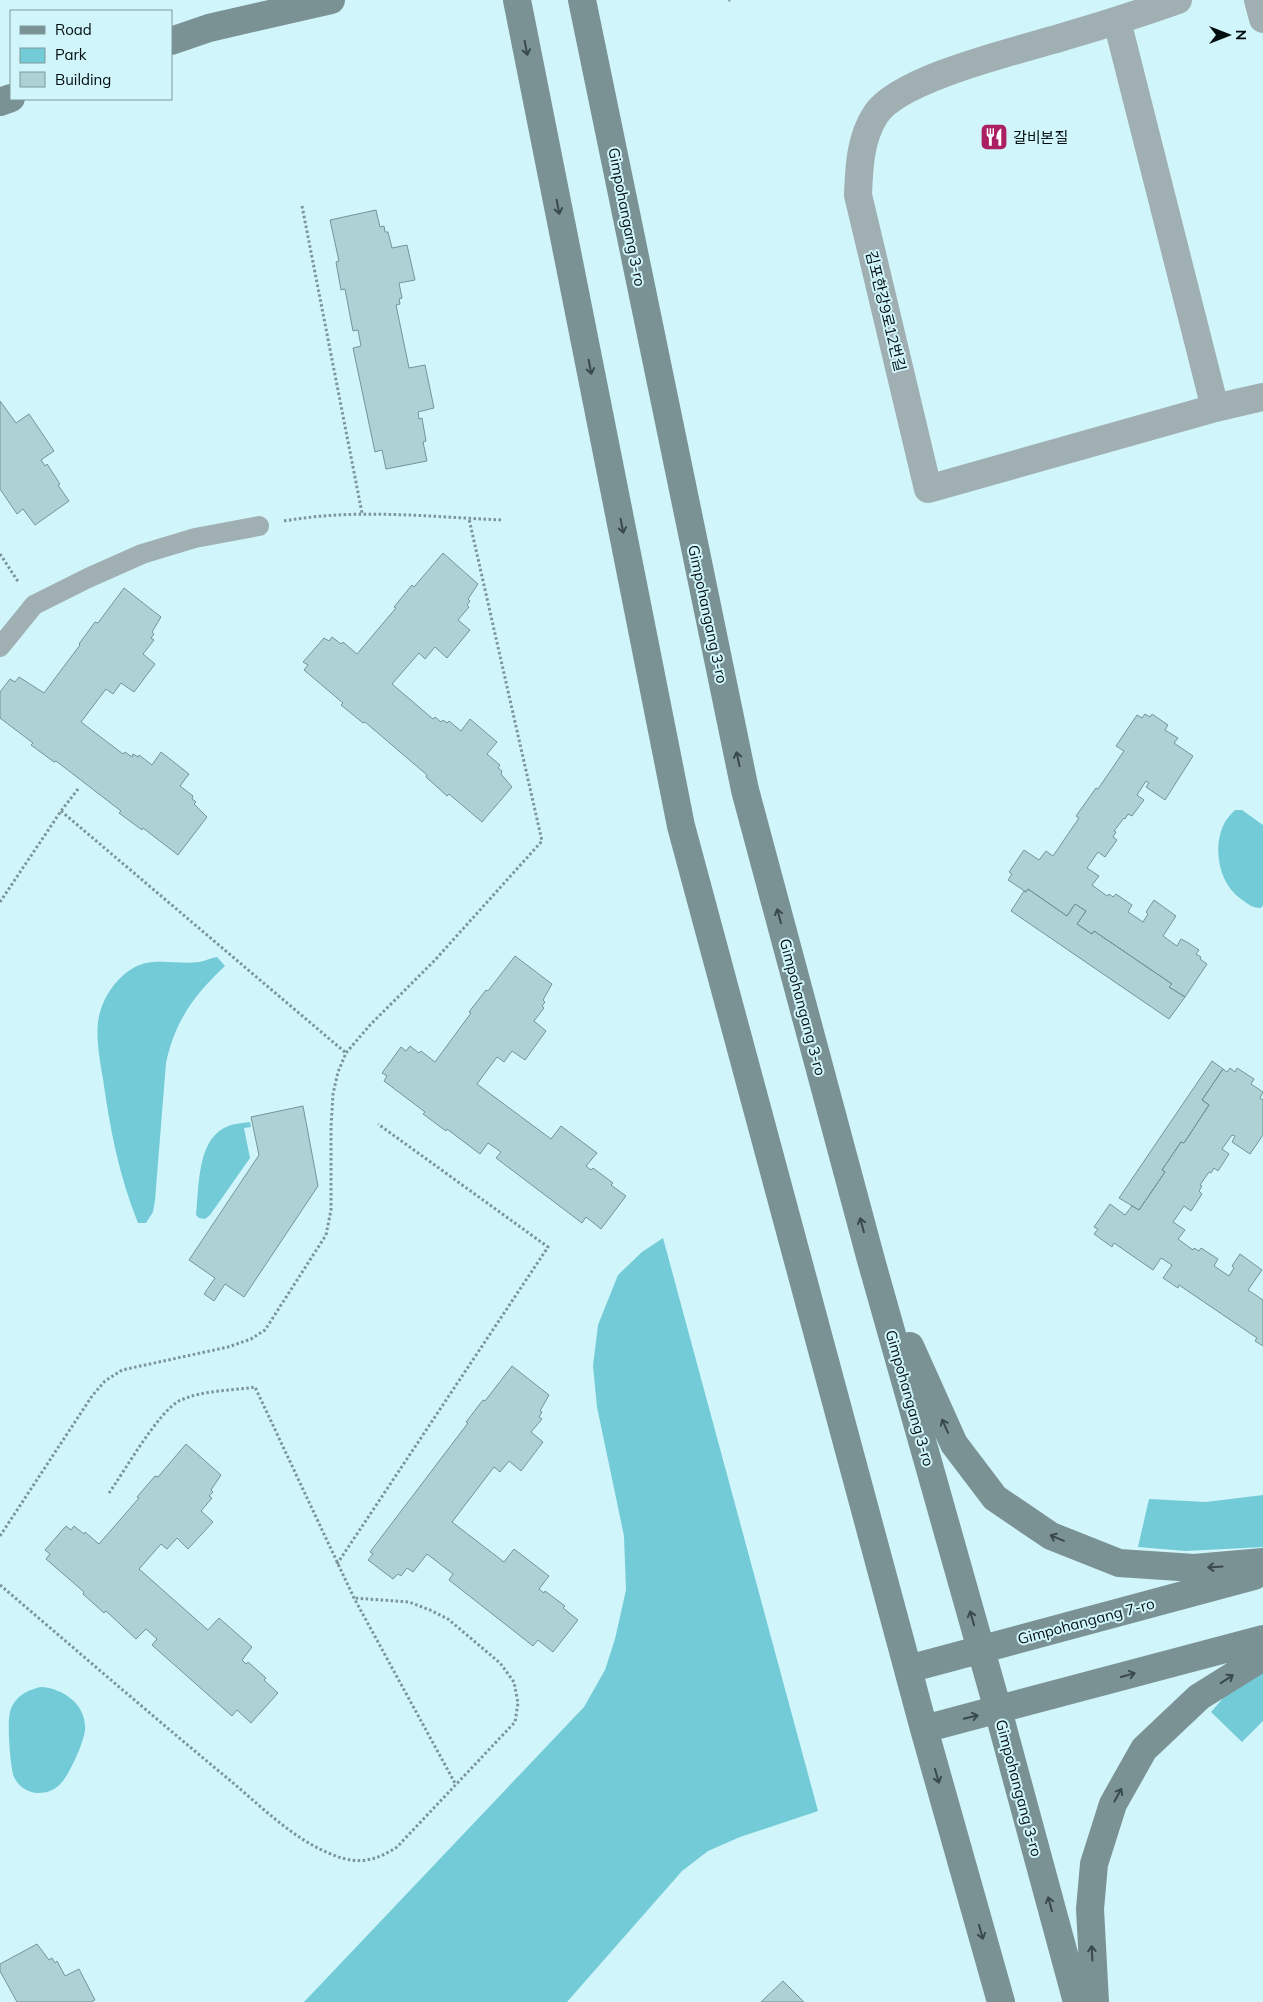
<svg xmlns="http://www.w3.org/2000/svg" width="1263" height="2002" font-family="Mulish,'Noto Sans KR',sans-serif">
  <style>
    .green { fill: #73cbd7 }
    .building { fill: #aed1d6; stroke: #73959a }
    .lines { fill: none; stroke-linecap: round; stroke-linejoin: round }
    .path { stroke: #7b9599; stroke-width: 3; stroke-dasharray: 2.5 2.5; stroke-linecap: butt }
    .lane { stroke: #a0afb2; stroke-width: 20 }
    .street { stroke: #a0afb2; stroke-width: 28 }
    .secondary { stroke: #7b9295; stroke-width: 28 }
    .oneway { stroke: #39494c }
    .labels { text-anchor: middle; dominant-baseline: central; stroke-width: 4; stroke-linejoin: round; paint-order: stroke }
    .poi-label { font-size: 15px; fill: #030e10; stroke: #d0f5fa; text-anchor: start }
    .street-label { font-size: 15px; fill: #030e10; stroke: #d0f5fa }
  </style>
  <rect width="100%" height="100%" fill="#d0f5fa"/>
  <path class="green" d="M 1235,810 L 1242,810 L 1263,825 L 1263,905 L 1261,908 C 1252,908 1248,904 1241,899 C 1218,883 1212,846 1225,822 C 1228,817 1232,813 1235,810 Z
    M 217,957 L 225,966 C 194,995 175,1021 166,1063 L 155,1200 L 153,1212 L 146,1223 L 138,1223 C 119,1176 110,1129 103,1079 C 100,1061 96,1040 98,1022 C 101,1000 115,978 135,967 C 154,957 178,965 199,962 C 205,961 211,958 217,957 Z
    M 250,1122 L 251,1127 L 244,1128 L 250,1158 L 210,1215 L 205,1219 L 199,1218 L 196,1215 C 199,1188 197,1142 224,1128 C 231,1124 242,1123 250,1122 Z
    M 663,1238 L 818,1811 L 740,1837 L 708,1851 L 682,1871 L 567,2002 L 304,2002 L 584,1707 L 605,1670 L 615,1639 L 626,1590 L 624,1536 L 597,1407 L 593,1366 L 598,1325 L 618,1275 L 642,1252 Z
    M 1263,1495 L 1263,1547 L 1186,1551 L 1138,1547 L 1149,1499 L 1206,1502 Z
    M 1263,1670 L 1263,1721 L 1242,1742 L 1211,1712 L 1232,1688 Z
    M 41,1687 C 63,1688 87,1705 85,1730 C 84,1742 70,1773 62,1782 C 56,1790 47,1793 38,1793 C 28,1793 18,1786 14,1777 C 10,1767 7,1722 10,1712 C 14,1697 27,1690 41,1687 Z"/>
  <path class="building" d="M 376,210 L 380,227 L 384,226 L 385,232 L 388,232 L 392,248 L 407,245 L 415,280 L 399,283 L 402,298 L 399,299 L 400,304 L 396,305 L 409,368 L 425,365 L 434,408 L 418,412 L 419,419 L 422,418 L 426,441 L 423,442 L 427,461 L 386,469 L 382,450 L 375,452 L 353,348 L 361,346 L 358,330 L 353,331 L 345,289 L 341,290 L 336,262 L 339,261 L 330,220 Z
    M 0,401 L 16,423 L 29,414 L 54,451 L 41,460 L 45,466 L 47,464 L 60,484 L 58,485 L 69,501 L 35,525 L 23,509 L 17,514 L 0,489 Z
    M 443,553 L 478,584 L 468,599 L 470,601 L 467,605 L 469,607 L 458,620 L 470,630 L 447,658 L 435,647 L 425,659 L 419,653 L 392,684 L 433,719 L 435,717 L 441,722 L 443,720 L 447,723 L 449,721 L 461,731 L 470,719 L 497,742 L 487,754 L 500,765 L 498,768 L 502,771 L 501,774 L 512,787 L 482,822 L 449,794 L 447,796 L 426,777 L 427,775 L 365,722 L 363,723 L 341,705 L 343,703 L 304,670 L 308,665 L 303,662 L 324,638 L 329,641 L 332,637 L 341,644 L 343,642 L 357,654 L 396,608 L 394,607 L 412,585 L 414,587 Z
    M 124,588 L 161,617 L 152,632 L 154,634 L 151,638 L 154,640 L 143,654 L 155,664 L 134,692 L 121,683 L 113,694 L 106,689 L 81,722 L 123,754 L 125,752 L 132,757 L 133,754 L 138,757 L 139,755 L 152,765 L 161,752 L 189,774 L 180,786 L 193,796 L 192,799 L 196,802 L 194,804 L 207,817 L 178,855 L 143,828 L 142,830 L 119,813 L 121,811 L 56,761 L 54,762 L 31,745 L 33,743 L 0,718 L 0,692 L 10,679 L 15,682 L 19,677 L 44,693 L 80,645 L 79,644 L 95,622 L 98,623 Z
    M 1145,714 L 1150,717 L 1152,714 L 1168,725 L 1165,730 L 1178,738 L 1174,743 L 1193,756 L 1165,800 L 1146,787 L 1149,783 L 1146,781 L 1137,795 L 1144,800 L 1132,816 L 1128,814 L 1125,819 L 1124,818 L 1114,831 L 1116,832 L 1113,837 L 1117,840 L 1105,857 L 1098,852 L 1087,868 L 1099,876 L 1092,885 L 1107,896 L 1109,894 L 1113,897 L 1116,894 L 1132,905 L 1128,912 L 1143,922 L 1148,914 L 1146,912 L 1154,900 L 1176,916 L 1163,936 L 1177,946 L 1181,939 L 1187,942 L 1199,950 L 1196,954 L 1201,957 L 1200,959 L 1207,964 L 1185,997 L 1169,987 L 1172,984 L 1094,931 L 1092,934 L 1077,924 L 1086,911 L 1075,904 L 1067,916 L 1028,889 L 1026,892 L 1008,880 L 1012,874 L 1009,872 L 1024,850 L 1039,860 L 1046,851 L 1053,856 L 1079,818 L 1076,816 L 1096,788 L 1098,789 L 1124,751 L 1116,746 L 1137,715 L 1142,718 Z
    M 1028,889 L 1067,916 L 1075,904 L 1086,911 L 1077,924 L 1092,934 L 1094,931 L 1172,984 L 1169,987 L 1185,997 L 1169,1019 L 1011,911 L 1024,891 L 1026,892 Z
    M 515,956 L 552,984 L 543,1000 L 545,1002 L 542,1006 L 544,1008 L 534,1021 L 546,1031 L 525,1060 L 512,1051 L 504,1062 L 497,1057 L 477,1084 L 551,1139 L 561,1126 L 597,1153 L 586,1166 L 591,1170 L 593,1168 L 613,1183 L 611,1185 L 626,1196 L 601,1229 L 586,1217 L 582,1223 L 496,1158 L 501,1152 L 488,1143 L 480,1154 L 447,1129 L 446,1131 L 423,1114 L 425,1112 L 384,1081 L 387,1076 L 382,1073 L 401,1047 L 406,1051 L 410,1046 L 419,1053 L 421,1051 L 435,1062 L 471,1013 L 469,1012 L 486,990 L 488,991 Z
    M 1212,1061 L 1223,1069 L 1202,1100 L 1209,1105 L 1184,1143 L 1181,1142 L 1162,1170 L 1165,1172 L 1139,1210 L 1119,1198 Z
    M 1230,1068 L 1235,1072 L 1237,1068 L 1254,1079 L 1251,1084 L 1263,1092 L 1260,1098 L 1263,1100 L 1263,1135 L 1250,1154 L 1232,1142 L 1235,1136 L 1232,1135 L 1222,1149 L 1229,1154 L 1218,1171 L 1214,1168 L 1211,1173 L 1209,1172 L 1200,1185 L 1202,1186 L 1199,1191 L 1202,1194 L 1191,1211 L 1184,1206 L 1173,1222 L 1185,1230 L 1178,1239 L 1193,1250 L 1194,1248 L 1199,1251 L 1201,1248 L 1218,1259 L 1214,1266 L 1229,1276 L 1234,1268 L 1232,1266 L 1240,1254 L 1262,1270 L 1248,1290 L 1263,1300 L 1263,1346 L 1255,1341 L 1257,1338 L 1179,1285 L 1178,1288 L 1163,1278 L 1172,1265 L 1161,1258 L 1153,1270 L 1114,1243 L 1112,1247 L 1094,1234 L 1098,1229 L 1094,1227 L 1110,1204 L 1125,1215 L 1132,1206 L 1139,1210 L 1165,1172 L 1162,1170 L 1181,1142 L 1184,1143 L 1209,1105 L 1202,1100 L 1223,1069 L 1227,1072 Z
    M 303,1106 L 318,1186 L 244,1297 L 225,1284 L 214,1301 L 204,1294 L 215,1278 L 189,1260 L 259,1155 L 251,1117 Z
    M 512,1366 L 549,1395 L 540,1411 L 542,1412 L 539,1417 L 542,1419 L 531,1432 L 543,1442 L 521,1471 L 509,1461 L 500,1472 L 494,1467 L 452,1522 L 504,1562 L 514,1549 L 549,1576 L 539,1589 L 544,1593 L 545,1591 L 565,1606 L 563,1608 L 578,1620 L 553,1652 L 538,1640 L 533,1646 L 449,1580 L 453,1574 L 427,1554 L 413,1572 L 407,1568 L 401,1576 L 398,1574 L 393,1579 L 368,1560 L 373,1554 L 370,1552 L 468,1423 L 466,1422 L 483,1400 L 485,1401 Z
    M 186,1444 L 221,1475 L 211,1490 L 213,1492 L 209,1496 L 212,1498 L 201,1511 L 213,1522 L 188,1549 L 177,1538 L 167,1549 L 161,1544 L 139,1569 L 208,1630 L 219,1618 L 252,1647 L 242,1660 L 246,1664 L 248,1662 L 266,1678 L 264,1680 L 278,1693 L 251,1723 L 237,1710 L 232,1716 L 152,1645 L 157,1639 L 146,1629 L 136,1639 L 106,1611 L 104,1613 L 83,1594 L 84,1592 L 46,1559 L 50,1554 L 45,1550 L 66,1526 L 71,1530 L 74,1526 L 84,1534 L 85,1532 L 99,1544 L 139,1498 L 137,1497 L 155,1476 L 158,1477 Z
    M 37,1944 L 49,1960 L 52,1958 L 55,1963 L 57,1961 L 65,1976 L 79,1969 L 95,2000 L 91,2002 L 17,2002 L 0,1971 L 0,1964 Z
    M 783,1981 L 804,2002 L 761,2002 Z"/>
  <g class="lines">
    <path class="path" d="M 729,0 L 730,1
      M 302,206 L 362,513
      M 284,521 C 357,508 430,517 503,520
      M 0,554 L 19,583
      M 61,811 L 346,1053
      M 0,902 L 61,811 L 78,789
      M 109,1493 C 124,1472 158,1412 179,1401 C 201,1390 231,1391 255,1387 L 354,1598 L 456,1785
      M 0,1536 L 92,1396 L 105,1381 L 122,1370 L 228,1347 L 251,1339 L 265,1330 L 326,1235 L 331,1210 L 331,1127 L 333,1094 L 338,1072 L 346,1053 L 370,1025 L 435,960 L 542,841 L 469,519
      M 337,1564 L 548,1247 L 378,1124
      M 0,1585 C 75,1649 150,1714 226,1777 C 260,1805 294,1841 336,1856 C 360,1865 377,1860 397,1847 L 515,1722 L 518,1703 L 514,1682 L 500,1663 L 448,1619 L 430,1610 L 409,1602 L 354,1598"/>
    <path class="lane" d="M 0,647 L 34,605 L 88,578 L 142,554 L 195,538 L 259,526"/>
    <path class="street" d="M 1178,0 C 1141,13 1104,25 1066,36 C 1021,50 901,77 876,114 C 860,138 859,168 858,195 L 928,489 L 1215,408 L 1263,397
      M 1258,0 L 1263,19
      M 1117,21 L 1215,408"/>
    <path class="secondary" d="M 517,0 L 681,826 L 924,1729 L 1001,2002
      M 582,0 L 745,790 L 871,1260 L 998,1710 L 1077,2002
      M 171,41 L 209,28 L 331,0
      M 0,102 L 11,98
      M 910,1346 L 954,1444 L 995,1498 L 1051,1536 L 1119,1563 L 1194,1568 L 1263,1562
      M 908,1669 L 1254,1576
      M 924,1729 L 1263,1639
      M 1095,2002 L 1090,1909 L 1094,1864 L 1113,1804 L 1144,1749 L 1199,1697 L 1263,1657"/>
  </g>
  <defs><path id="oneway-shaft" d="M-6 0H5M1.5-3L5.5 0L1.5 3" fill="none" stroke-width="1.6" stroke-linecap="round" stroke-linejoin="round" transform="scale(1.25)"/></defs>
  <g class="oneway">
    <use href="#oneway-shaft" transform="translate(526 48) rotate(79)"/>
    <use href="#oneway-shaft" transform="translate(558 207) rotate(79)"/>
    <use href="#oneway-shaft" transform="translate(590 367) rotate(79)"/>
    <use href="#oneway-shaft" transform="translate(622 526) rotate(79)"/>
    <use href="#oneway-shaft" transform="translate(738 759) rotate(-102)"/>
    <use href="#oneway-shaft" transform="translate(779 916) rotate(-105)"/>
    <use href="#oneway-shaft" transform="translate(862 1225) rotate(-105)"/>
    <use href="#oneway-shaft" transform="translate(945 1426) rotate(-114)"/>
    <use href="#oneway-shaft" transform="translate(1057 1538) rotate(-157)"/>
    <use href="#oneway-shaft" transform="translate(1215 1567) rotate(176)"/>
    <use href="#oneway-shaft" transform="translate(972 1618) rotate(-106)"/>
    <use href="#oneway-shaft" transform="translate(1128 1675) rotate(-15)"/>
    <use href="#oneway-shaft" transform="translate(1227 1679) rotate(-33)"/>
    <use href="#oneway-shaft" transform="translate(971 1717) rotate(-14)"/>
    <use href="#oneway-shaft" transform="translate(937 1776) rotate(74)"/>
    <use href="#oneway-shaft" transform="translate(1118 1795) rotate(-61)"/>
    <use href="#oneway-shaft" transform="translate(1050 1904) rotate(-105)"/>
    <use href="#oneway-shaft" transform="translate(981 1932) rotate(74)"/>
    <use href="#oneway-shaft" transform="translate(1092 1953) rotate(-93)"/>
  </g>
  <defs>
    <symbol id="restaurant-square" viewBox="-11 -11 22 22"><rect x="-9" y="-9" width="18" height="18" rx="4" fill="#aa2063" stroke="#d0f5fa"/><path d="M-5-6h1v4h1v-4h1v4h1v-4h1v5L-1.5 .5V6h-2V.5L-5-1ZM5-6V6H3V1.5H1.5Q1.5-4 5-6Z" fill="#fff"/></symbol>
  </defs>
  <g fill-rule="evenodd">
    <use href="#restaurant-square" x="978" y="121" width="32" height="32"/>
  </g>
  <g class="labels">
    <g class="poi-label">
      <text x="1013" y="137">갈비본질</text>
    </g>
    <g class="street-label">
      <text transform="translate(627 217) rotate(79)">Gimpohangang 3-ro</text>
      <text transform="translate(886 311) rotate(76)">김포한강9로12번길</text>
      <text transform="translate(708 614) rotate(78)">Gimpohangang 3-ro</text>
      <text transform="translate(803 1007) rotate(75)">Gimpohangang 3-ro</text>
      <text transform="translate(910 1398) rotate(74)">Gimpohangang 3-ro</text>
      <text transform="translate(1086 1621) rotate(-15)">Gimpohangang 7-ro</text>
      <text transform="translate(1019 1788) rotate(75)">Gimpohangang 3-ro</text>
    </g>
  </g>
  <rect x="10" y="10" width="162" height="90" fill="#d0f5fa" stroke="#7e999c"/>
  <rect x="20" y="26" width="25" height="8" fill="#7b9295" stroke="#7e999c"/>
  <text x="55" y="35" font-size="15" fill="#030e10">Road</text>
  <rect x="20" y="48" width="25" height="15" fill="#73cbd7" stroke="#7e999c"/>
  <text x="55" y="60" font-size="15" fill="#030e10">Park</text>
  <rect x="20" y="72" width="25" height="15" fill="#aed1d6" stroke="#7e999c"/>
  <text x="55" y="85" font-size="15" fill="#030e10">Building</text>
  <g transform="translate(1228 35) rotate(90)" stroke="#d0f5fa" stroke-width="4" paint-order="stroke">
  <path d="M0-4L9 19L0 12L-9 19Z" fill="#030e10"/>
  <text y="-8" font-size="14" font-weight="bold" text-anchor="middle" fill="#030e10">N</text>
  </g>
</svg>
